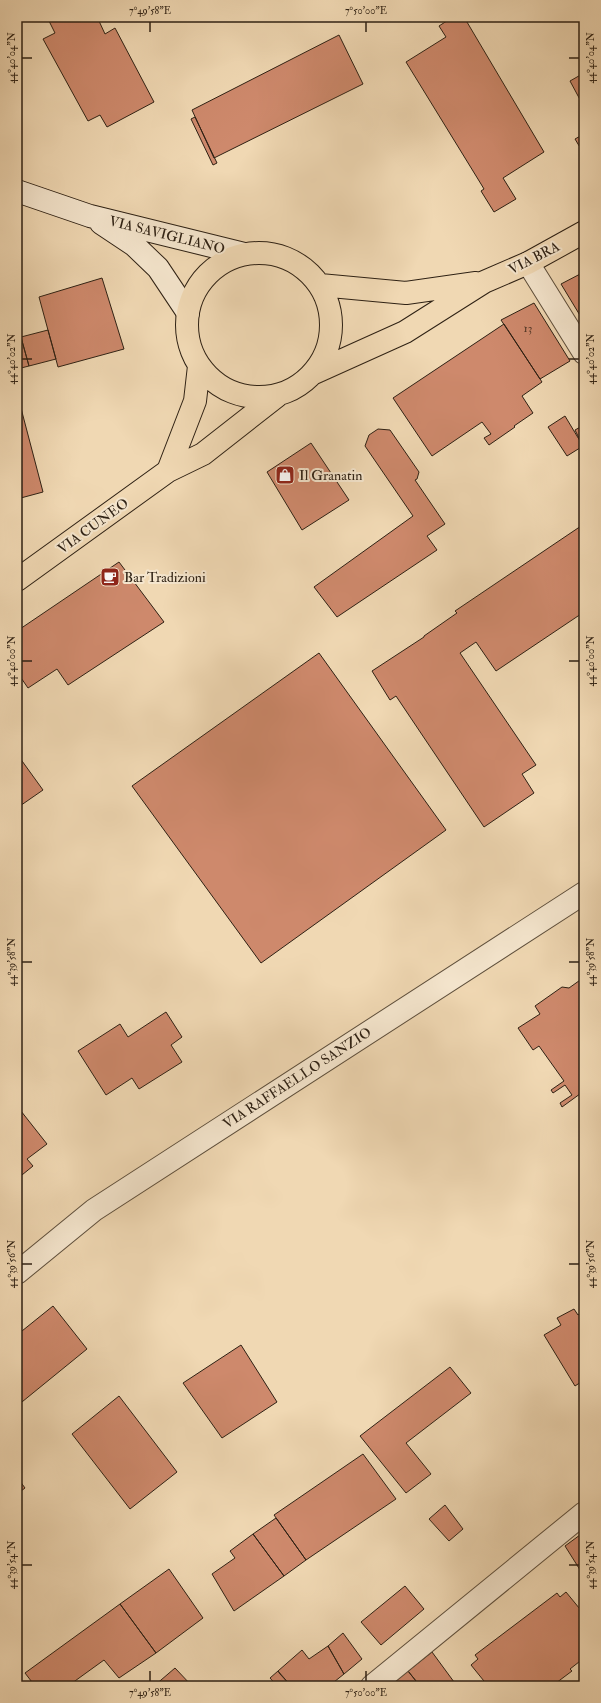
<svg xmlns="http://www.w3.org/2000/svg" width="601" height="1703" font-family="'IM FELL Double Pica',serif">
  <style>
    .building { fill: #ce896c; stroke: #2e2114 }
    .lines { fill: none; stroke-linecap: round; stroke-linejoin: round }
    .minor-casing { stroke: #5e4f3c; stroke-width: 24 }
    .secondary-casing { stroke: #2e2114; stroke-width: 24 }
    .primary-casing { stroke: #2e2114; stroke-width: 24 }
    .minor { stroke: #f5e6ce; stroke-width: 22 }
    .secondary { stroke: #f5e6ce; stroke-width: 22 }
    .primary { stroke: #f0d8b3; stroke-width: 22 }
    .ticks { fill: none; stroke: #2e2114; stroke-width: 1.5 }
    .labels { text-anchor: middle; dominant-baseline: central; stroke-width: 4; stroke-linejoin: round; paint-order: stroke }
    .number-label { font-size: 12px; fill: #563b2a }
    .street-label { font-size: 14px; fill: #2e2114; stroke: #f5e6ce }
    .poi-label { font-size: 14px; fill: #2e2114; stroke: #f5e6ce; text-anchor: start }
    .neatline { fill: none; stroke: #2e2114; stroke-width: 1.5 }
    .ticks-label { font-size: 10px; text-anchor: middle; fill: #2e2114 }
  </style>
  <rect width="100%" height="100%" fill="#f0d8b3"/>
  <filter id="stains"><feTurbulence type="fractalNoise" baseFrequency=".005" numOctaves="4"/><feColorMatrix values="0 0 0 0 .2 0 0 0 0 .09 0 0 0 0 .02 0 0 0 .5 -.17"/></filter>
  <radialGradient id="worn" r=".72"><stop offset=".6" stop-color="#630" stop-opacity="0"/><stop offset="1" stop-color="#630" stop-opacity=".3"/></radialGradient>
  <path class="building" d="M 47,17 L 105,17 L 99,21 L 105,34 L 115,28 L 154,102 L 107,127 L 100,115 L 88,121 L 43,39 L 55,33 Z
    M 453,17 L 464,17 L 544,152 L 503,178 L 516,199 L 494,212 L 481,191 L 484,189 L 481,184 L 406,62 L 446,37 L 439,26 Z
    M 339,35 L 363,84 L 214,158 L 192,110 Z
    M 584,73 L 584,107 L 570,81 Z
    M 195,117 L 217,163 L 213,165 L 191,119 Z
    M 584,134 L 584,154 L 575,139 Z
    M 584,272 L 584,322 L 561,284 Z
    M 102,278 L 124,349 L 58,367 L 39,297 Z
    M 534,303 L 570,361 L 540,379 L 501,320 Z
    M 504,324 L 542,382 L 522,396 L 533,413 L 514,426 L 515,427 L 489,445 L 484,438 L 491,434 L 482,422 L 432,456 L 393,398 Z
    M 48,330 L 56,359 L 29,366 L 21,337 Z
    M 20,334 L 29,366 L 17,369 L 17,335 Z
    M 17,393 L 43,492 L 17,499 Z
    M 565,416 L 583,446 L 567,456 L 548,427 Z
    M 584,425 L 584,448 L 575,430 Z
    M 378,429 L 390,430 L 419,472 L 417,479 L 415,480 L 445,524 L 427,536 L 437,550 L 337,617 L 314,587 L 413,516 L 365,446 L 369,435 Z
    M 311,443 L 349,500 L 302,530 L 267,472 Z
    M 584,524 L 584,612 L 496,671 L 476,642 L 460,653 L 536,765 L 522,774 L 534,793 L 484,827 L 396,696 L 390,700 L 372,671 L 424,637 L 424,636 L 457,613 L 455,611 Z
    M 119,562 L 164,622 L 68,685 L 57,669 L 28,688 L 17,672 L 17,631 Z
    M 319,653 L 446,830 L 261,963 L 132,786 Z
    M 17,754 L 43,790 L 17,808 Z
    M 583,978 L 584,980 L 584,1091 L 562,1107 L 560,1103 L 572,1095 L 565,1085 L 553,1093 L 551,1090 L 564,1081 L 539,1046 L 533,1050 L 518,1028 L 540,1014 L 535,1006 L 562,987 L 569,988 Z
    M 166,1012 L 182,1037 L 171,1045 L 182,1062 L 139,1089 L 132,1078 L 106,1095 L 78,1051 L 120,1024 L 128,1037 Z
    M 17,1106 L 47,1144 L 27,1159 L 33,1166 L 17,1179 Z
    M 53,1306 L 87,1349 L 17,1406 L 17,1335 Z
    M 574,1309 L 578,1315 L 584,1311 L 584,1380 L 575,1386 L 544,1335 L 561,1325 L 557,1318 Z
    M 241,1345 L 277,1402 L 222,1438 L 183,1383 Z
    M 450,1367 L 471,1393 L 406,1443 L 431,1474 L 406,1493 L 360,1436 Z
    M 119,1396 L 177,1472 L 130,1509 L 72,1434 Z
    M 363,1454 L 396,1499 L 306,1560 L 274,1515 Z
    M 17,1477 L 25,1488 L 17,1494 Z
    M 445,1505 L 463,1529 L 449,1541 L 429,1519 Z
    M 276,1518 L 306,1560 L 284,1576 L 253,1534 Z
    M 584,1532 L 584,1572 L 582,1573 L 565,1546 Z
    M 253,1534 L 284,1576 L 234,1611 L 212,1574 L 235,1558 L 230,1551 Z
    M 169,1569 L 203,1618 L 156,1653 L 120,1604 Z
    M 405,1586 L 424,1609 L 381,1645 L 361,1622 Z
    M 566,1592 L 584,1614 L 584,1658 L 570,1669 L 572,1671 L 552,1686 L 488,1686 L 471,1665 L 478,1659 L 475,1655 L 557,1593 L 560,1597 Z
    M 120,1604 L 156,1653 L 119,1678 L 104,1660 L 68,1686 L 35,1686 L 25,1673 Z
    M 343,1633 L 362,1659 L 344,1674 L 328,1646 Z
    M 328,1646 L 344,1674 L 329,1686 L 291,1686 L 278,1671 L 302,1650 L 309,1659 Z
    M 432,1652 L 457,1686 L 448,1686 L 447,1685 L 445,1686 L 420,1686 L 408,1671 Z
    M 175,1668 L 192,1686 L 154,1686 Z
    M 278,1671 L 280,1674 L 291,1686 L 277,1686 L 270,1678 Z
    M 408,1671 L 420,1686 L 389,1686 Z"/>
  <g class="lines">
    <defs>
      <path id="minor" d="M 528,263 L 584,353
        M 17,1273 L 94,1210 L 584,893
        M 372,1686 L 584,1513"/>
      <path id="secondary" d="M 17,191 L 90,216 L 244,254
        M 101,223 L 134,245 L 158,268 L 188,313"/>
      <path id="primary" d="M187 325a72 72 0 1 1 144 0a72 72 0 1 1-144 0Z
        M 320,285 L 406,293 L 476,283
        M 314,373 L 405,332 L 484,282 L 528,263 L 584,232
        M 168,471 L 195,401 L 199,366
        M 17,580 L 168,471 L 203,454 L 277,396"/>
    </defs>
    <use href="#minor" class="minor-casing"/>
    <use href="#secondary" class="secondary-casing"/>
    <use href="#primary" class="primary-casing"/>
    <use href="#minor" class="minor"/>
    <use href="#secondary" class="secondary"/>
    <use href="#primary" class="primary"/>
  </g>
  <path class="ticks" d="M 150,22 L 150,32M 366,22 L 366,32M 22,58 L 32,58M 569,58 L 579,58M 22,359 L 32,359M 569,359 L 579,359M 22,661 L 32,661M 569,661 L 579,661M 22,962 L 32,962M 569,962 L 579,962M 22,1264 L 32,1264M 569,1264 L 579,1264M 22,1565 L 32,1565M 569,1565 L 579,1565M 150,1671 L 150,1681M 366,1671 L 366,1681"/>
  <defs>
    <symbol id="shop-square" viewBox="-11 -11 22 22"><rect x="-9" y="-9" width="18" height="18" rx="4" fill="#8f2418" stroke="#f5e6ce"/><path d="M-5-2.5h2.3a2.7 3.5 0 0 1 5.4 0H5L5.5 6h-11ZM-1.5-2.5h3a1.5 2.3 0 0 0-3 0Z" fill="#fff"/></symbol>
    <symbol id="cafe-square" viewBox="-11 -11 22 22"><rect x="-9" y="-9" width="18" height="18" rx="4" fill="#8f2418" stroke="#f5e6ce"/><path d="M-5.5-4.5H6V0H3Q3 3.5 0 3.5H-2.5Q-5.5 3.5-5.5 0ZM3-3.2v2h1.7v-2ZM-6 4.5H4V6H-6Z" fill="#fff"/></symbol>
  </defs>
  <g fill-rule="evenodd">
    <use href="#shop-square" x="274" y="464" width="22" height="22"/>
    <use href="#cafe-square" x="99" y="566" width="22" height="22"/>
  </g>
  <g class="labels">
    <g class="number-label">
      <text x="528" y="328">13</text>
    </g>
    <g class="street-label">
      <text transform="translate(167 235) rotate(14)">VIA SAVIGLIANO</text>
      <text transform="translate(534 258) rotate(-27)">VIA BRA</text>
      <text transform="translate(93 526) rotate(-36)">VIA CUNEO</text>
      <text transform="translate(297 1078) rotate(-33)">VIA RAFFAELLO SANZIO</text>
    </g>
    <g class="poi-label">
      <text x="299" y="475">Il Granatin</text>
      <text x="124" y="577">Bar Tradizioni</text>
    </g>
  </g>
  <rect width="601" height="1703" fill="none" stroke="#f0d8b3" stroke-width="44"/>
  <rect x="22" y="22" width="557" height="1659" class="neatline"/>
  <g class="ticks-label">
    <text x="150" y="14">7°49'58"E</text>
    <text x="366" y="14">7°50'00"E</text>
    <text transform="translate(11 58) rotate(-90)" y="4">44°40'04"N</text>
    <text transform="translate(590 58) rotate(-90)" y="4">44°40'04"N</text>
    <text transform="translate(11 359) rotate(-90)" y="4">44°40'02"N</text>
    <text transform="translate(590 359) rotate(-90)" y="4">44°40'02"N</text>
    <text transform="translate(11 661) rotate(-90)" y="4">44°40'00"N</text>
    <text transform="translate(590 661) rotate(-90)" y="4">44°40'00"N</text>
    <text transform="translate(11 962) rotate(-90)" y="4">44°39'58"N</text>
    <text transform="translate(590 962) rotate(-90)" y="4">44°39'58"N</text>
    <text transform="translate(11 1264) rotate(-90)" y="4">44°39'56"N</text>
    <text transform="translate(590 1264) rotate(-90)" y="4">44°39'56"N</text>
    <text transform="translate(11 1565) rotate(-90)" y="4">44°39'54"N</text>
    <text transform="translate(590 1565) rotate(-90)" y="4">44°39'54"N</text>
    <text x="150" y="1696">7°49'58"E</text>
    <text x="366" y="1696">7°50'00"E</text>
  </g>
  <rect width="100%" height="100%" filter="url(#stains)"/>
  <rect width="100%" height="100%" fill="url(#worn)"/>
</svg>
